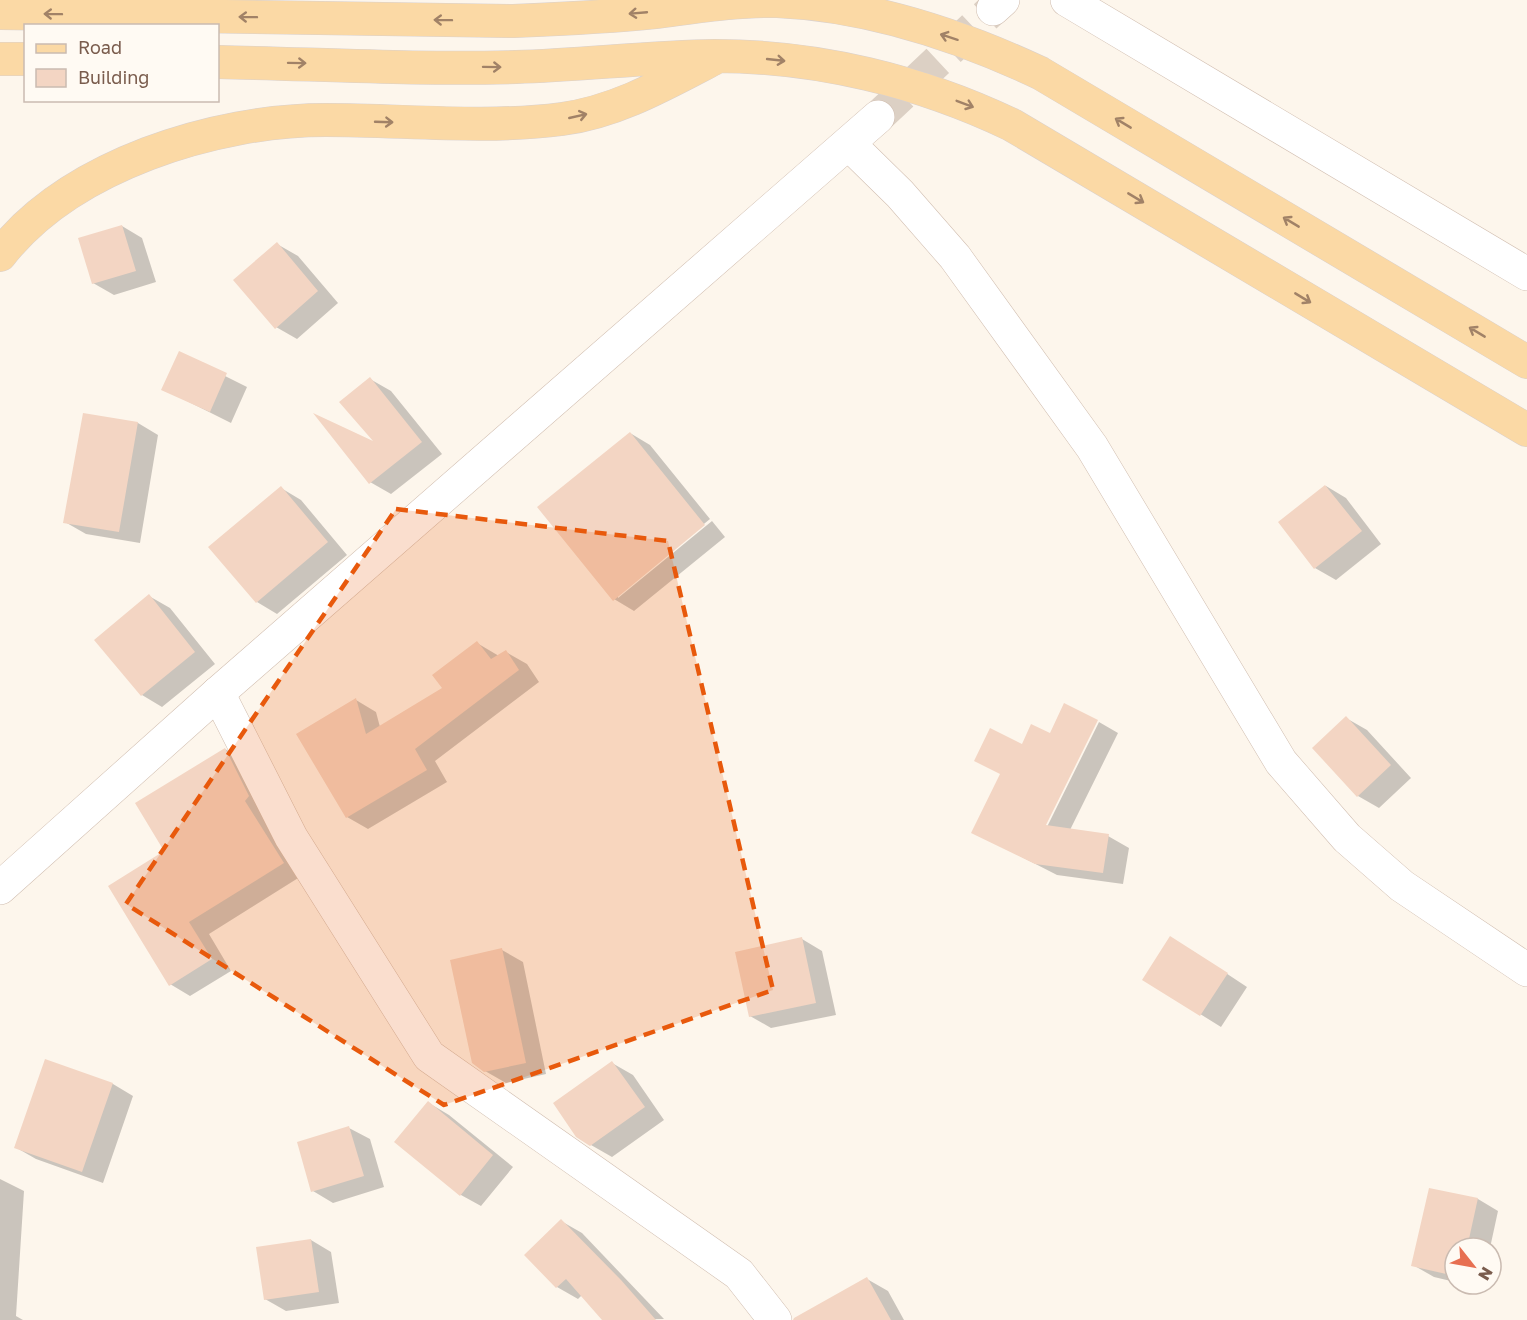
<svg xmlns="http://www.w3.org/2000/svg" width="1527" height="1320" font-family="'Golos Text',sans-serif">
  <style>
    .shadow { fill: #0003 }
    .building { fill: #f3d5c3 }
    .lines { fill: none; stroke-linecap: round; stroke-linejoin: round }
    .tertiary-tunnel { stroke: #dcd0c4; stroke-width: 33; stroke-dasharray: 33 16; stroke-linecap: butt }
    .minor-casing { stroke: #d1beb0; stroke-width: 34 }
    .tertiary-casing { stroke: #d1beb0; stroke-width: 34 }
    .primary-casing { stroke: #dad1cd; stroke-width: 34 }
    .minor { stroke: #fff; stroke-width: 33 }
    .tertiary { stroke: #fff; stroke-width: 33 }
    .primary { stroke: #fbd9a5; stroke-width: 33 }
    .oneway { stroke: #a18267 }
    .marked { fill: #e8590c; fill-opacity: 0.2; stroke: #e8590c; stroke-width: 4.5; stroke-dasharray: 12 8; stroke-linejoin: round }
  </style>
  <rect width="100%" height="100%" fill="#fdf6ec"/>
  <path class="shadow" d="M 122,226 L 142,238 L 156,282 L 114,295 L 93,283 Z
    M 277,244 L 298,256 L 338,303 L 297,339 L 276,327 Z
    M 179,353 L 247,387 L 231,423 L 163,389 Z
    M 370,379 L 391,391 L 442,454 L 391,494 L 370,482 L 378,445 Z
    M 84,415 L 138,423 L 158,435 L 140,543 L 86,534 L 65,522 Z
    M 630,433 L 650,445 L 710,519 L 618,594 L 618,598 L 712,521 L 725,537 L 634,611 L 614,599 Z
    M 1326,486 L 1346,498 L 1381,544 L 1336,580 L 1315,568 L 1280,522 Z
    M 281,488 L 301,500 L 347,555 L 277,614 L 257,602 Z
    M 149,596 L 170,608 L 215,664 L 162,707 L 142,695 Z
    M 477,643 L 499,656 L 506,652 L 527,664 L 539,682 L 435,761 L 447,782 L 368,829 L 347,817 L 356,700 L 376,712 L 380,727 L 444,689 Z
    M 1346,718 L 1367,730 L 1411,778 L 1379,808 L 1358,796 Z
    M 1099,722 L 1118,733 L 1070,830 L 1108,836 L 1129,848 L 1123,884 L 1057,875 L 973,832 L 1001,774 L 991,730 L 1044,833 Z
    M 225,749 L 245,761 L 303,875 L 209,934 L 231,971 L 190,996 L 170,984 Z
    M 802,939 L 822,951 L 836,1015 L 771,1028 L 750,1016 Z
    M 502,950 L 523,962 L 546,1074 L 506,1083 L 485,1071 Z
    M 1191,950 L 1247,987 L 1221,1027 L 1144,979 Z
    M 46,1061 L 113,1084 L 133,1096 L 103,1183 L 36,1159 L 15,1147 Z
    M 612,1063 L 633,1075 L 664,1120 L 612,1157 L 591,1145 Z
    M 429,1103 L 449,1115 L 513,1167 L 481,1206 L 461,1195 Z
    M 349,1128 L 370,1139 L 384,1187 L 333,1203 L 313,1191 Z
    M 0,1179 L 24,1191 L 16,1316 L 23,1320 L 0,1320 Z
    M 1430,1189 L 1478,1199 L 1498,1211 L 1490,1248 L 1455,1248 L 1455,1282 L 1434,1277 L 1413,1265 Z
    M 561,1221 L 582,1233 L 664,1319 L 604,1320 L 582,1295 L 578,1299 L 557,1287 L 526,1255 Z
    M 311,1240 L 331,1252 L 339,1303 L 286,1311 L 265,1299 Z
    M 867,1279 L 888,1291 L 904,1320 L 812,1320 Z
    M 1465,1284 L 1482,1284 L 1481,1288 Z"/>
  <path class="building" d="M 122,225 L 136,271 L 92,284 L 78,238 Z
    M 277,242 L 318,291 L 275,329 L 233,280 Z
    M 179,351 L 227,373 L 210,412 L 161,390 Z
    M 370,377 L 422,442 L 369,484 L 313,413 L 373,441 L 339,402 Z
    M 83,413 L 138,422 L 119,532 L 63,523 Z
    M 630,432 L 705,525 L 613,601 L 537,507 Z
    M 1325,485 L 1362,531 L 1314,569 L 1278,522 Z
    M 281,486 L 328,542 L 256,603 L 208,547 Z
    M 149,594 L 195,652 L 141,696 L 94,640 Z
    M 477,641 L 491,659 L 506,650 L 519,670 L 415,749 L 427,770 L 346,818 L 296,734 L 356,698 L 366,734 L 442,688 L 432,675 Z
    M 1064,703 L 1098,720 L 1046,825 L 1109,834 L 1103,873 L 1035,864 L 971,833 L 1000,774 L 974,761 L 990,728 L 1022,744 L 1031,724 L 1050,733 Z
    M 1346,716 L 1391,765 L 1357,797 L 1312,748 Z
    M 225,748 L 249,796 L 245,801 L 284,863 L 189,922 L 212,959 L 169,986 L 108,886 L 164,851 L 135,803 Z
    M 1170,936 L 1228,973 L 1200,1016 L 1142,980 Z
    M 802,937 L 816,1003 L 749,1017 L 735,952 Z
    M 502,948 L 526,1063 L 484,1072 L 472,1063 L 450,960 Z
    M 45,1059 L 113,1083 L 82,1172 L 14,1148 Z
    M 612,1061 L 645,1107 L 590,1146 L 576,1137 L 553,1103 Z
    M 428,1101 L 493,1155 L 460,1196 L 394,1142 Z
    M 349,1126 L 364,1176 L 311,1192 L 297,1142 Z
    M 1429,1188 L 1478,1198 L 1467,1248 L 1455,1248 L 1455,1276 L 1411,1266 Z
    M 561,1219 L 621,1280 L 656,1320 L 602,1320 L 566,1279 L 556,1288 L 524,1255 Z
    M 311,1239 L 319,1292 L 264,1300 L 256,1247 Z
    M 867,1277 L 891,1320 L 793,1320 L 794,1318 Z"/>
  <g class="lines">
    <path class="tertiary-tunnel" d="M 878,117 L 993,9"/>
    <defs>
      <path id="minor" d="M 1067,0 L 1527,274
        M 849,144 L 900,194 L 955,257 L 1092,447 L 1281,762 L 1347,838 L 1402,886 L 1527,970
        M 218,693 L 291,837 L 429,1056 L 739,1274 L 775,1320"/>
      <path id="tertiary" d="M 993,9 L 1003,0
        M 0,888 L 218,693 L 878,117"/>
      <path id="primary" d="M 0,13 L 513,21 C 561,19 608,17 655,12 C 695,7 737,0 777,1 C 868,5 959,35 1040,73 L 1527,362
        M 0,59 L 26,59
        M 218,62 C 317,64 417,70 516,67 C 583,65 648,57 715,56 C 818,56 920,81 1012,125 L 1527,430
        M 0,255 C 70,165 215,120 326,120 C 405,120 483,129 562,119 C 616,112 665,84 713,59"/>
    </defs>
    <use href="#minor" class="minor-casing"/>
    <use href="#tertiary" class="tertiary-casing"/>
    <use href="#primary" class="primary-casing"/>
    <use href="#minor" class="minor"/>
    <use href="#tertiary" class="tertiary"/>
    <use href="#primary" class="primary"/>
  </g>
  <defs><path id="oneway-shaft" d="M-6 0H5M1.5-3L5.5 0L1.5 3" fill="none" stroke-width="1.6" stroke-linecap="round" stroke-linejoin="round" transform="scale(1.5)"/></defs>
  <g class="oneway">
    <use href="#oneway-shaft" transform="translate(638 13) rotate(175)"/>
    <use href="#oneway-shaft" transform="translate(53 14) rotate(-179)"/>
    <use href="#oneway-shaft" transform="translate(248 17) rotate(-179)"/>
    <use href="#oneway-shaft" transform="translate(443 20) rotate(-179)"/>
    <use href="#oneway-shaft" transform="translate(949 37) rotate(-162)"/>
    <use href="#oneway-shaft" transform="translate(776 60) rotate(6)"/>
    <use href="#oneway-shaft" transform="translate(297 63) rotate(1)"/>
    <use href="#oneway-shaft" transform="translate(492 67) rotate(1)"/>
    <use href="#oneway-shaft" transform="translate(965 104) rotate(21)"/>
    <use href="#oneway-shaft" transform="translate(578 116) rotate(-13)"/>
    <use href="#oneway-shaft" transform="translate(384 122) rotate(2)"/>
    <use href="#oneway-shaft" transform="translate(1123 123) rotate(-149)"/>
    <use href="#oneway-shaft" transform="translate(1136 198) rotate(31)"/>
    <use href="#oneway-shaft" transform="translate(1291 222) rotate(-149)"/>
    <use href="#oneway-shaft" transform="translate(1303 298) rotate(31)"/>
    <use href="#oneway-shaft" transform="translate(1477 332) rotate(-149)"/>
  </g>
  <path class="marked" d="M 396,509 L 668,541 L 773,990 L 444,1105 L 126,904 Z"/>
  <rect x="24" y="24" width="195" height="78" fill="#fffaf3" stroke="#cabbb1" stroke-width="1.5"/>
  <rect x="36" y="44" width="30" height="9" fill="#fbd9a5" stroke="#cabbb1" stroke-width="1.5"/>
  <text x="78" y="54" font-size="18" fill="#7a5c4d">Road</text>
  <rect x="36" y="69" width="30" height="18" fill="#f3d5c3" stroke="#cabbb1" stroke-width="1.5"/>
  <text x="78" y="84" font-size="18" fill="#7a5c4d">Building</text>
  <g transform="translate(1473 1266) rotate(121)"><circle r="28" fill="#fffaf3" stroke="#cabbb1" stroke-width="1.5"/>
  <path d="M0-4.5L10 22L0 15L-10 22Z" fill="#e76f51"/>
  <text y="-9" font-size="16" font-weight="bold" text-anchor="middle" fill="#7a5c4d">N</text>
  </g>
</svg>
